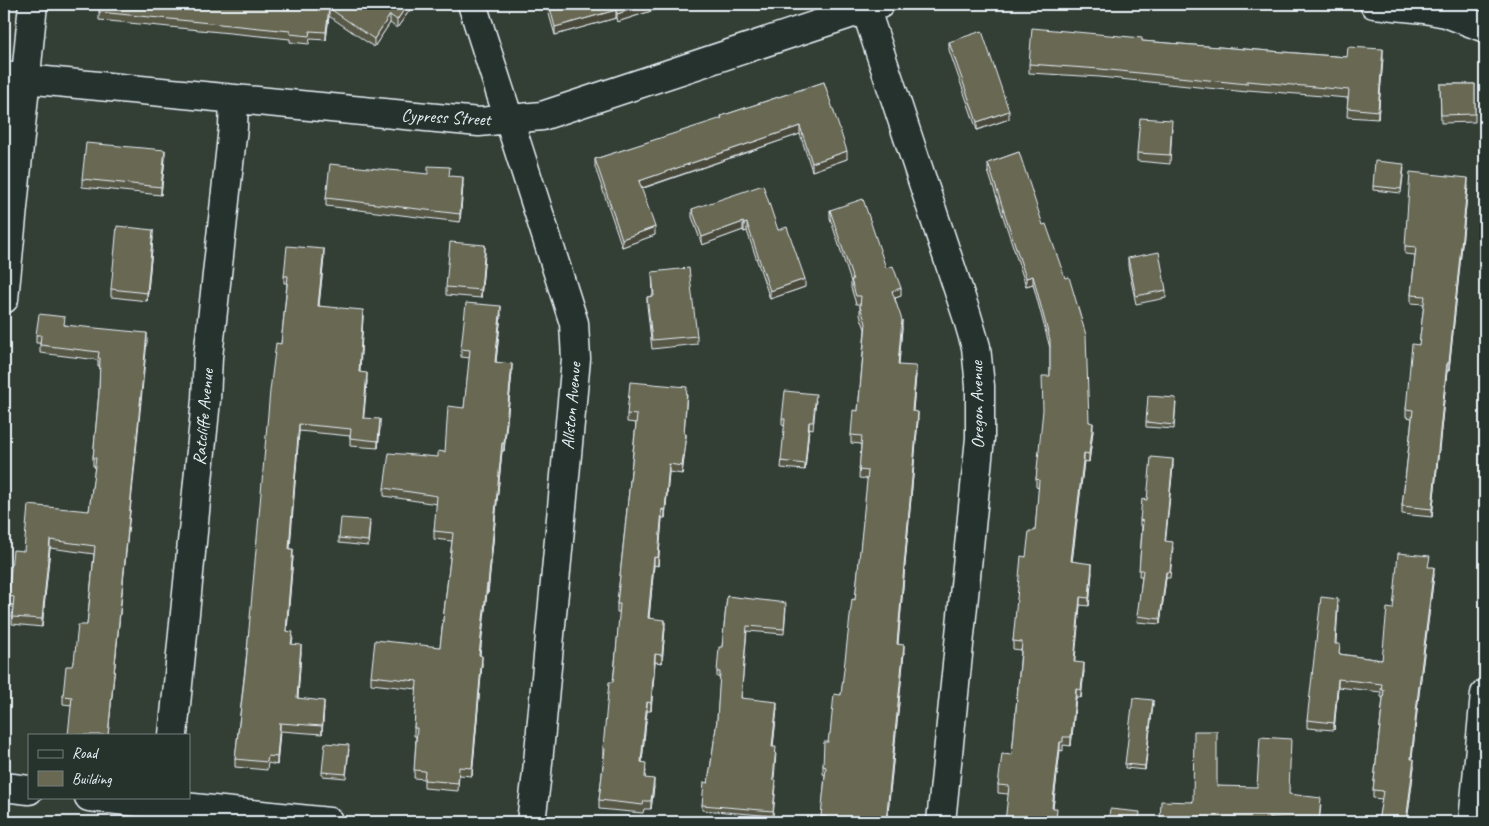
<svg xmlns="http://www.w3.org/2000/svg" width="1489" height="826" font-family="Caveat,sans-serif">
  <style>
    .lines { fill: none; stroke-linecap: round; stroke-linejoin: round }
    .minor-casing { stroke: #e8f1f8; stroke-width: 31 }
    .minor { stroke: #26332d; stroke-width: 28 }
    .wall { fill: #595947; stroke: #e8f1f8 }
    .shaded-wall { fill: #49493a; stroke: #e8f1f8 }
    .building { fill: #686853; stroke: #e8f1f8 }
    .labels { text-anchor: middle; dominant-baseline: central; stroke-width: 5; stroke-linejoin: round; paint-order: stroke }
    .street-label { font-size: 18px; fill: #e8f1f8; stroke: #26332d }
  </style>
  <rect width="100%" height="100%" fill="#333e35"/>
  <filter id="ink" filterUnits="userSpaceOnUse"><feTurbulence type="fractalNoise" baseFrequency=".02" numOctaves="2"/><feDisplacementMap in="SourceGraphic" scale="10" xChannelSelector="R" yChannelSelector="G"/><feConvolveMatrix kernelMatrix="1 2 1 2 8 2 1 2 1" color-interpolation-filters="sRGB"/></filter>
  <g filter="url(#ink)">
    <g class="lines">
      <defs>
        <path id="minor" d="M 472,4 L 574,323 L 576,359 L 537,773 L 531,822
          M 864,4 L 967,316 L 976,347 L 980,386 L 980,438 L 941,822
          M 1374,4 L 1425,9 L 1446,13 L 1485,28
          M 4,75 L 25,79 L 479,122 L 542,116 L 880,4
          M 4,299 L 33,4
          M 173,735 L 206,400 L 208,357 L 233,127 L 234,99
          M 4,787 L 29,790
          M 89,797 L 329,822
          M 1473,822 L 1485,694"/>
      </defs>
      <use href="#minor" class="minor-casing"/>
      <use href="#minor" class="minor"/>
    </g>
    <path class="wall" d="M 412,4 L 412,7 L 397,28 L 390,23 L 374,47 L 329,16 L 326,40 L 310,39 L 309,44 L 290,42 L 290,39 L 99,20 L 99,12 Z
      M 546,4 L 673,4 L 617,22 L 616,18 L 555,35 Z
      M 1142,41 L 1347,57 L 1383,57 L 1378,119 L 1347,117 L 1348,98 L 1247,90 L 1247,92 L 1100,77 L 1029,73 L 1029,64 Z
      M 949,42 L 1009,119 L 977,130 L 949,50 Z
      M 824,82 L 847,159 L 812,171 L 800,134 L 641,189 L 655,235 L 622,247 L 595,167 L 595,159 L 721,119 L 721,116 Z
      M 1440,84 L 1475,84 L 1475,122 L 1441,123 Z
      M 1172,128 L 1170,164 L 1137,161 L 1137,153 Z
      M 1019,152 L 1089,422 L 1093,431 L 1089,462 L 1084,461 L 1072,562 L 1092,572 L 1089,606 L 1080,605 L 1074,662 L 1084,671 L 1081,698 L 1076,697 L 1071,746 L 1063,745 L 1063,751 L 1060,750 L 1053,808 L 1057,817 L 1008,794 L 998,793 L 998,785 L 1012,755 L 1021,650 L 1013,649 L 1013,641 L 1026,557 L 1035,531 L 1039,488 L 1036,487 L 1036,479 L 1050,376 L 1050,348 L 1033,284 L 1026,286 L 988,171 L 988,163 Z
      M 165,158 L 161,195 L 82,187 L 82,179 Z
      M 1404,168 L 1401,193 L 1373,190 L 1373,186 Z
      M 450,176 L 463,185 L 460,222 L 326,206 L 326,198 Z
      M 1468,186 L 1449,371 L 1447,371 L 1432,517 L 1402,514 L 1402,506 L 1412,418 L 1406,417 L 1406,409 L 1419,345 L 1424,304 L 1411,303 L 1411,295 L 1415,255 L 1405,254 L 1405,246 Z
      M 692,209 L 778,230 L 805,287 L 770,299 L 747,231 L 744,232 L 743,230 L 702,245 L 692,217 Z
      M 830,210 L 886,268 L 901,296 L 895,298 L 902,328 L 899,365 L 916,375 L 913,411 L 918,420 L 898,644 L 904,653 L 887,822 L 821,822 L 825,775 L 823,774 L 823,766 L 830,734 L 841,695 L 855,600 L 868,479 L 859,478 L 861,444 L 851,443 L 851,435 L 858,411 L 865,329 L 860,315 L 860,304 L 856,304 L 851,288 L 851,282 L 830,218 Z
      M 153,238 L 147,301 L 111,297 L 111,289 Z
      M 485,253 L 481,298 L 446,295 L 446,287 Z
      M 324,257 L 319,306 L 363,317 L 360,372 L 367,381 L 363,418 L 380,427 L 378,448 L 350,446 L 350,436 L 299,431 L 290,549 L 293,557 L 287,631 L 293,639 L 292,644 L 301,652 L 298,698 L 324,708 L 322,734 L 280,731 L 277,765 L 268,763 L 267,770 L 235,767 L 235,759 L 281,344 L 287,283 L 284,283 L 284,276 Z
      M 1128,258 L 1166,290 L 1166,298 L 1136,304 L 1128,266 Z
      M 652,272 L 697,336 L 697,344 L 652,349 L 647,305 L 647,297 L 653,296 Z
      M 501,314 L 496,362 L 512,372 L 504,451 L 502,451 L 488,593 L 487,592 L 480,655 L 482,664 L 472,776 L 459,775 L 458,791 L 424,788 L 424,779 L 414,778 L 416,736 L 414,736 L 414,728 L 417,689 L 371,684 L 371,676 L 440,647 L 452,541 L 434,539 L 434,531 L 437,504 L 384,496 L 384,488 L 438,457 L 445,452 L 464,408 L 470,358 L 461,357 L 461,349 Z
      M 65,325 L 147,341 L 71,705 L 63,704 L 63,696 L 87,625 L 94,554 L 50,548 L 42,627 L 12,624 L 13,605 L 8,604 L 8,596 L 24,551 L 89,511 L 95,466 L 93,466 L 93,458 L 99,392 L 100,366 L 98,366 L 98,360 L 40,353 L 40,343 L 36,343 L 36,335 Z
      M 687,395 L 684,434 L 686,442 L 682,474 L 669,472 L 665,518 L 662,518 L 658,566 L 654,565 L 649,619 L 665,628 L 662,663 L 655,662 L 651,711 L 647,711 L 642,762 L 646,771 L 645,778 L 654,787 L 651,809 L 644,809 L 643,813 L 599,809 L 599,800 L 604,757 L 603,757 L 603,748 L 613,682 L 620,612 L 617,612 L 617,604 L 636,423 L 627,422 L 627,414 Z
      M 816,400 L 813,429 L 809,428 L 805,470 L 781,468 L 785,426 L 782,425 L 782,419 Z
      M 1176,403 L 1174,429 L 1146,427 L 1146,422 Z
      M 1173,465 L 1165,541 L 1173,547 L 1170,578 L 1166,578 L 1160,624 L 1137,622 L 1142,576 L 1139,576 L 1142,526 L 1140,526 L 1140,520 L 1147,500 Z
      M 370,524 L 368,546 L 339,543 L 339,538 Z
      M 1429,567 L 1434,575 L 1418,702 L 1412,759 L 1414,767 L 1407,822 L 1378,822 L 1382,799 L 1373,798 L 1373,790 L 1383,698 L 1381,697 L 1381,692 L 1338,687 L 1334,730 L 1307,728 L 1307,720 L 1338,606 L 1336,644 L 1340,654 L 1382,660 Z
      M 727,596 L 786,608 L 784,634 L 747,631 L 741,698 L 777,708 L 773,747 L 776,753 L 774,780 L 776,786 L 773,816 L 702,810 L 702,805 L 710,770 L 717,720 L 720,678 L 717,677 L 717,672 L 722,647 Z
      M 1153,704 L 1145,770 L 1125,768 L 1125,764 Z
      M 349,749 L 346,778 L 322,776 L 322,772 Z
      M 1217,786 L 1289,794 L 1321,805 L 1319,822 L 1160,822 Z"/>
    <path class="shaded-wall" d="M 408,4 L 412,4 L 412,7 L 397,28 L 397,20 Z
      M 648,4 L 673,4 L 617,22 L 617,14 Z
      M 329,8 L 329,16 L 326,40 L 326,32 Z
      M 616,10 L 616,18 L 555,35 L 555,27 Z
      M 390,15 L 390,23 L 374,47 L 374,39 Z
      M 1383,49 L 1383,57 L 1378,119 L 1378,111 Z
      M 1009,111 L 1009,119 L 977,130 L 977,122 Z
      M 800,126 L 800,134 L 639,189 L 639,181 Z
      M 165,150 L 165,158 L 161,195 L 161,187 Z
      M 847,151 L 847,159 L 812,171 L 812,163 Z
      M 463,177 L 463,185 L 460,222 L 460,214 Z
      M 1468,178 L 1468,186 L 1449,371 L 1449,363 Z
      M 743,222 L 743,230 L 702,245 L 702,237 Z
      M 747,223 L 747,231 L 744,232 L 744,224 Z
      M 655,227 L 655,235 L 622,247 L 622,239 Z
      M 153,230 L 153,238 L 147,301 L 147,293 Z
      M 485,245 L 485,253 L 481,298 L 481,290 Z
      M 324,249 L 324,257 L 318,313 L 318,306 Z
      M 1033,276 L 1033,284 L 1026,286 L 1026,278 Z
      M 805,279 L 805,287 L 770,299 L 770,291 Z
      M 901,288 L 901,296 L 892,299 L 892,291 Z
      M 501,306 L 501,314 L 495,370 L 495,362 Z
      M 363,310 L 363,317 L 359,380 L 359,372 Z
      M 902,320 L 902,328 L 898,373 L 898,365 Z
      M 147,333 L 147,341 L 108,735 Z
      M 1447,363 L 1447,371 L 1432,517 L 1432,509 Z
      M 512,364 L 512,372 L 504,451 L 504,443 Z
      M 916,366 L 916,375 L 912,419 L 912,411 Z
      M 367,373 L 367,381 L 363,426 L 363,418 Z
      M 918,412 L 918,420 L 897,652 L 897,644 Z
      M 380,419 L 380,427 L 378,448 L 378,441 Z
      M 809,422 L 809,428 L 805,470 L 805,464 Z
      M 1093,423 L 1093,431 L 1089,462 L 1089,454 Z
      M 299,424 L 299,431 L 289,556 L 289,549 Z
      M 686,434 L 686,442 L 682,474 L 682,466 Z
      M 502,443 L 502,451 L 488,593 L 488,585 Z
      M 1084,453 L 1084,461 L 1071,570 L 1071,561 Z
      M 1173,459 L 1173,465 L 1165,547 L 1165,541 Z
      M 669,464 L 669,472 L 665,518 L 665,510 Z
      M 662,509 L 662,518 L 658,566 L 658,558 Z
      M 50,540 L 50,548 L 42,627 L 42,619 Z
      M 293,549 L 293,557 L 286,639 L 286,631 Z
      M 654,557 L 654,565 L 648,627 L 648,618 Z
      M 1092,564 L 1092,572 L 1089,606 L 1089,598 Z
      M 1434,567 L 1434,575 L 1418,702 L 1411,766 L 1411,759 L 1418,694 Z
      M 1166,572 L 1166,578 L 1160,624 L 1160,619 Z
      M 487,584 L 487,592 L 479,663 L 479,655 Z
      M 1080,597 L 1080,605 L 1074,670 L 1074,662 Z
      M 665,620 L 665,628 L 662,663 L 662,655 Z
      M 301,645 L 301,652 L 297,706 L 297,698 Z
      M 904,645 L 904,653 L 887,822 L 886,822 Z
      M 655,654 L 655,662 L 651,711 L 651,703 Z
      M 482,656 L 482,664 L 472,776 L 472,768 Z
      M 1084,663 L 1084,671 L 1081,698 L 1081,690 Z
      M 1338,679 L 1338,687 L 1334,730 L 1334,723 Z
      M 1076,689 L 1076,697 L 1071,746 L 1071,737 Z
      M 1153,700 L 1153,704 L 1145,770 L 1145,766 Z
      M 324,701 L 324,708 L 322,734 L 322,726 Z
      M 647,702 L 647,711 L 641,770 L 641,762 Z
      M 777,702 L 777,708 L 772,753 L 772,747 Z
      M 280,723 L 280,731 L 277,765 L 277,757 Z
      M 1060,742 L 1060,750 L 1052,816 L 1052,808 Z
      M 1414,759 L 1414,767 L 1407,822 L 1406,822 Z
      M 654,779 L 654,787 L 651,809 L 651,801 Z"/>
    <path class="building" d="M 99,4 L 408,4 L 397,20 L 390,15 L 374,39 L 329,8 L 326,32 L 310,31 L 309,36 L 290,34 L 290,31 L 99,12 Z
      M 549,4 L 648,4 L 617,14 L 616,10 L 555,27 Z
      M 1032,28 L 1142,38 L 1142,41 L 1347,57 L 1348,47 L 1383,49 L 1378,111 L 1347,108 L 1349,90 L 1247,81 L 1247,84 L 1100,69 L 1029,64 Z
      M 982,31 L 1009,111 L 977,122 L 949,42 Z
      M 824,82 L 847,151 L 812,163 L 800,126 L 639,181 L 655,227 L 622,239 L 595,159 L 722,118 L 721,116 Z
      M 1440,84 L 1475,84 L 1475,114 L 1441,115 Z
      M 1140,118 L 1172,120 L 1170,155 L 1137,153 Z
      M 86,143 L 165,150 L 161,187 L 82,179 Z
      M 1019,152 L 1043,225 L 1046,224 L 1065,278 L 1069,277 L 1086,335 L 1089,422 L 1093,423 L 1089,454 L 1084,453 L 1071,561 L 1092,564 L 1089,598 L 1080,597 L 1074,662 L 1084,663 L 1081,690 L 1076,689 L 1071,737 L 1063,737 L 1063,742 L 1060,742 L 1052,808 L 1057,808 L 1056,822 L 1005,822 L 1009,786 L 998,785 L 1002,754 L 1012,755 L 1022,642 L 1013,641 L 1021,556 L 1026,557 L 1029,531 L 1035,531 L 1039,480 L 1036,479 L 1043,410 L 1042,376 L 1050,376 L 1050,340 L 1033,276 L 1026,278 L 988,163 Z
      M 1375,161 L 1404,164 L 1401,189 L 1373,186 Z
      M 330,164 L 428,174 L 428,166 L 450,167 L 449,176 L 463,177 L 460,214 L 326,198 Z
      M 1410,172 L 1468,178 L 1449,363 L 1447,363 L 1432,509 L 1402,506 L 1413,410 L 1406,409 L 1412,344 L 1419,345 L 1425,296 L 1411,295 L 1416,247 L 1405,246 Z
      M 763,185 L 778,230 L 787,227 L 805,279 L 770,291 L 747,223 L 744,224 L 743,222 L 702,237 L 692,209 Z
      M 863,199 L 886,268 L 893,266 L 901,288 L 892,291 L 902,320 L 898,365 L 916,366 L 912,411 L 918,412 L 897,644 L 904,645 L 886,822 L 856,822 L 827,819 L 827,817 L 821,816 L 826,767 L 823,766 L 824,742 L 828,742 L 829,734 L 830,734 L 834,694 L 841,695 L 852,599 L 855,600 L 868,471 L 859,470 L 862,436 L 851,435 L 853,410 L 858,411 L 866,323 L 860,307 L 861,296 L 856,296 L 851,280 L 853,280 L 830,210 Z
      M 117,226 L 153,230 L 147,293 L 111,289 Z
      M 450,242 L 485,245 L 481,290 L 446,287 Z
      M 287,246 L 324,249 L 318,306 L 363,310 L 359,372 L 367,373 L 363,418 L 380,419 L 378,441 L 350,438 L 351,429 L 299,424 L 289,549 L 293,549 L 286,631 L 293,632 L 291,644 L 301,645 L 297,698 L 324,701 L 322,726 L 280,723 L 277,757 L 268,756 L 267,762 L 235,759 L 246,663 L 270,391 L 276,343 L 281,344 L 288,276 L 284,276 Z
      M 1159,252 L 1166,290 L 1136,296 L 1128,258 Z
      M 689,268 L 697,336 L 652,340 L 647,297 L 654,296 L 652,272 Z
      M 466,303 L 501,306 L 495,362 L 512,364 L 504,443 L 502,443 L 488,585 L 487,584 L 479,655 L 482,656 L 472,768 L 459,767 L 458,783 L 424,780 L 425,771 L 414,770 L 417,728 L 414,728 L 417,681 L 371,676 L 375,640 L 440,647 L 453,533 L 434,531 L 437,496 L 384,488 L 389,453 L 438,457 L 438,451 L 445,452 L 448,406 L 464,408 L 470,350 L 461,349 Z
      M 39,314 L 65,317 L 64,325 L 147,333 L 108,735 L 68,735 L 72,697 L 63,696 L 66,666 L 72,666 L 73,662 L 74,662 L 78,625 L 87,625 L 95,546 L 50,540 L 42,619 L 12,617 L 14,597 L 8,596 L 13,550 L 24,551 L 28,505 L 89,511 L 96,458 L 93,458 L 99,392 L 100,358 L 98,358 L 99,352 L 40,345 L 41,335 L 36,335 Z
      M 630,382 L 687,387 L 684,434 L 686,434 L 682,466 L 669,464 L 665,510 L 662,509 L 658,558 L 654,557 L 648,618 L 665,620 L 662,655 L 655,654 L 651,703 L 647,702 L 641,762 L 646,763 L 645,778 L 654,779 L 651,801 L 644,801 L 643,805 L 599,800 L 605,749 L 603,748 L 609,682 L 613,682 L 615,664 L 620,604 L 617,604 L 637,415 L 627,414 Z
      M 785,391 L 816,394 L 813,422 L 809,422 L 805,464 L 781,461 L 785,419 L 782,419 Z
      M 1148,396 L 1176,398 L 1174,425 L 1146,422 Z
      M 1151,457 L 1173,459 L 1165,541 L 1173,542 L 1170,572 L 1166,572 L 1160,619 L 1137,616 L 1143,570 L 1139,570 L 1143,521 L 1140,520 L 1142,499 L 1147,500 Z
      M 341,518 L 370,520 L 368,541 L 339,538 Z
      M 1398,553 L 1430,556 L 1428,567 L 1434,567 L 1418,694 L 1411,759 L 1414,759 L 1406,822 L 1378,822 L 1383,791 L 1373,790 L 1384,690 L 1381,690 L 1382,684 L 1338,679 L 1334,723 L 1307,720 L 1321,597 L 1338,599 L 1335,644 L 1340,644 L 1339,654 L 1382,660 L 1387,608 L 1393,609 Z
      M 727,596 L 786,603 L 784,629 L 747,626 L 741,698 L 777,702 L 772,747 L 776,747 L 773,780 L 776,780 L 773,811 L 702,805 L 704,782 L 708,783 L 710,770 L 717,720 L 720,672 L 717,672 L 719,647 L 722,647 Z
      M 1133,698 L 1153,700 L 1145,766 L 1125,764 Z
      M 1194,731 L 1217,731 L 1217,786 L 1257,787 L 1260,737 L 1291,739 L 1289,794 L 1321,798 L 1319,822 L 1306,822 L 1270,818 L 1270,822 L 1160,822 L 1161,801 L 1193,802 Z
      M 325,743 L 349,745 L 346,774 L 322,772 Z
      M 1110,809 L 1140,812 L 1139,822 L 1108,822 Z"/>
  </g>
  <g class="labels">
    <g class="street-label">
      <text transform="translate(446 117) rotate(3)">Cypress Street</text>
      <text transform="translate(977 405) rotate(-91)">Oregon Avenue</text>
      <text transform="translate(571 406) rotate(-85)">Allston Avenue</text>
      <text transform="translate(203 417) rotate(-85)">Ratcliffe Avenue</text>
    </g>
  </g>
  <rect width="1489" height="826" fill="none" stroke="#26332d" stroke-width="20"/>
  <rect x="10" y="10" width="1469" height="806" fill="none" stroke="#e8f1f8" stroke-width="2" filter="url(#ink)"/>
  <rect x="28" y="734" width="162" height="65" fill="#26332d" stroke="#747f7e"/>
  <rect x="38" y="750" width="25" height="8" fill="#26332d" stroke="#747f7e"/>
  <text x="72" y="758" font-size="15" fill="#e8f1f8">Road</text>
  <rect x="38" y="771" width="25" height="15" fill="#686853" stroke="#747f7e"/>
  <text x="72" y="784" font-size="15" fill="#e8f1f8">Building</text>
</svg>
